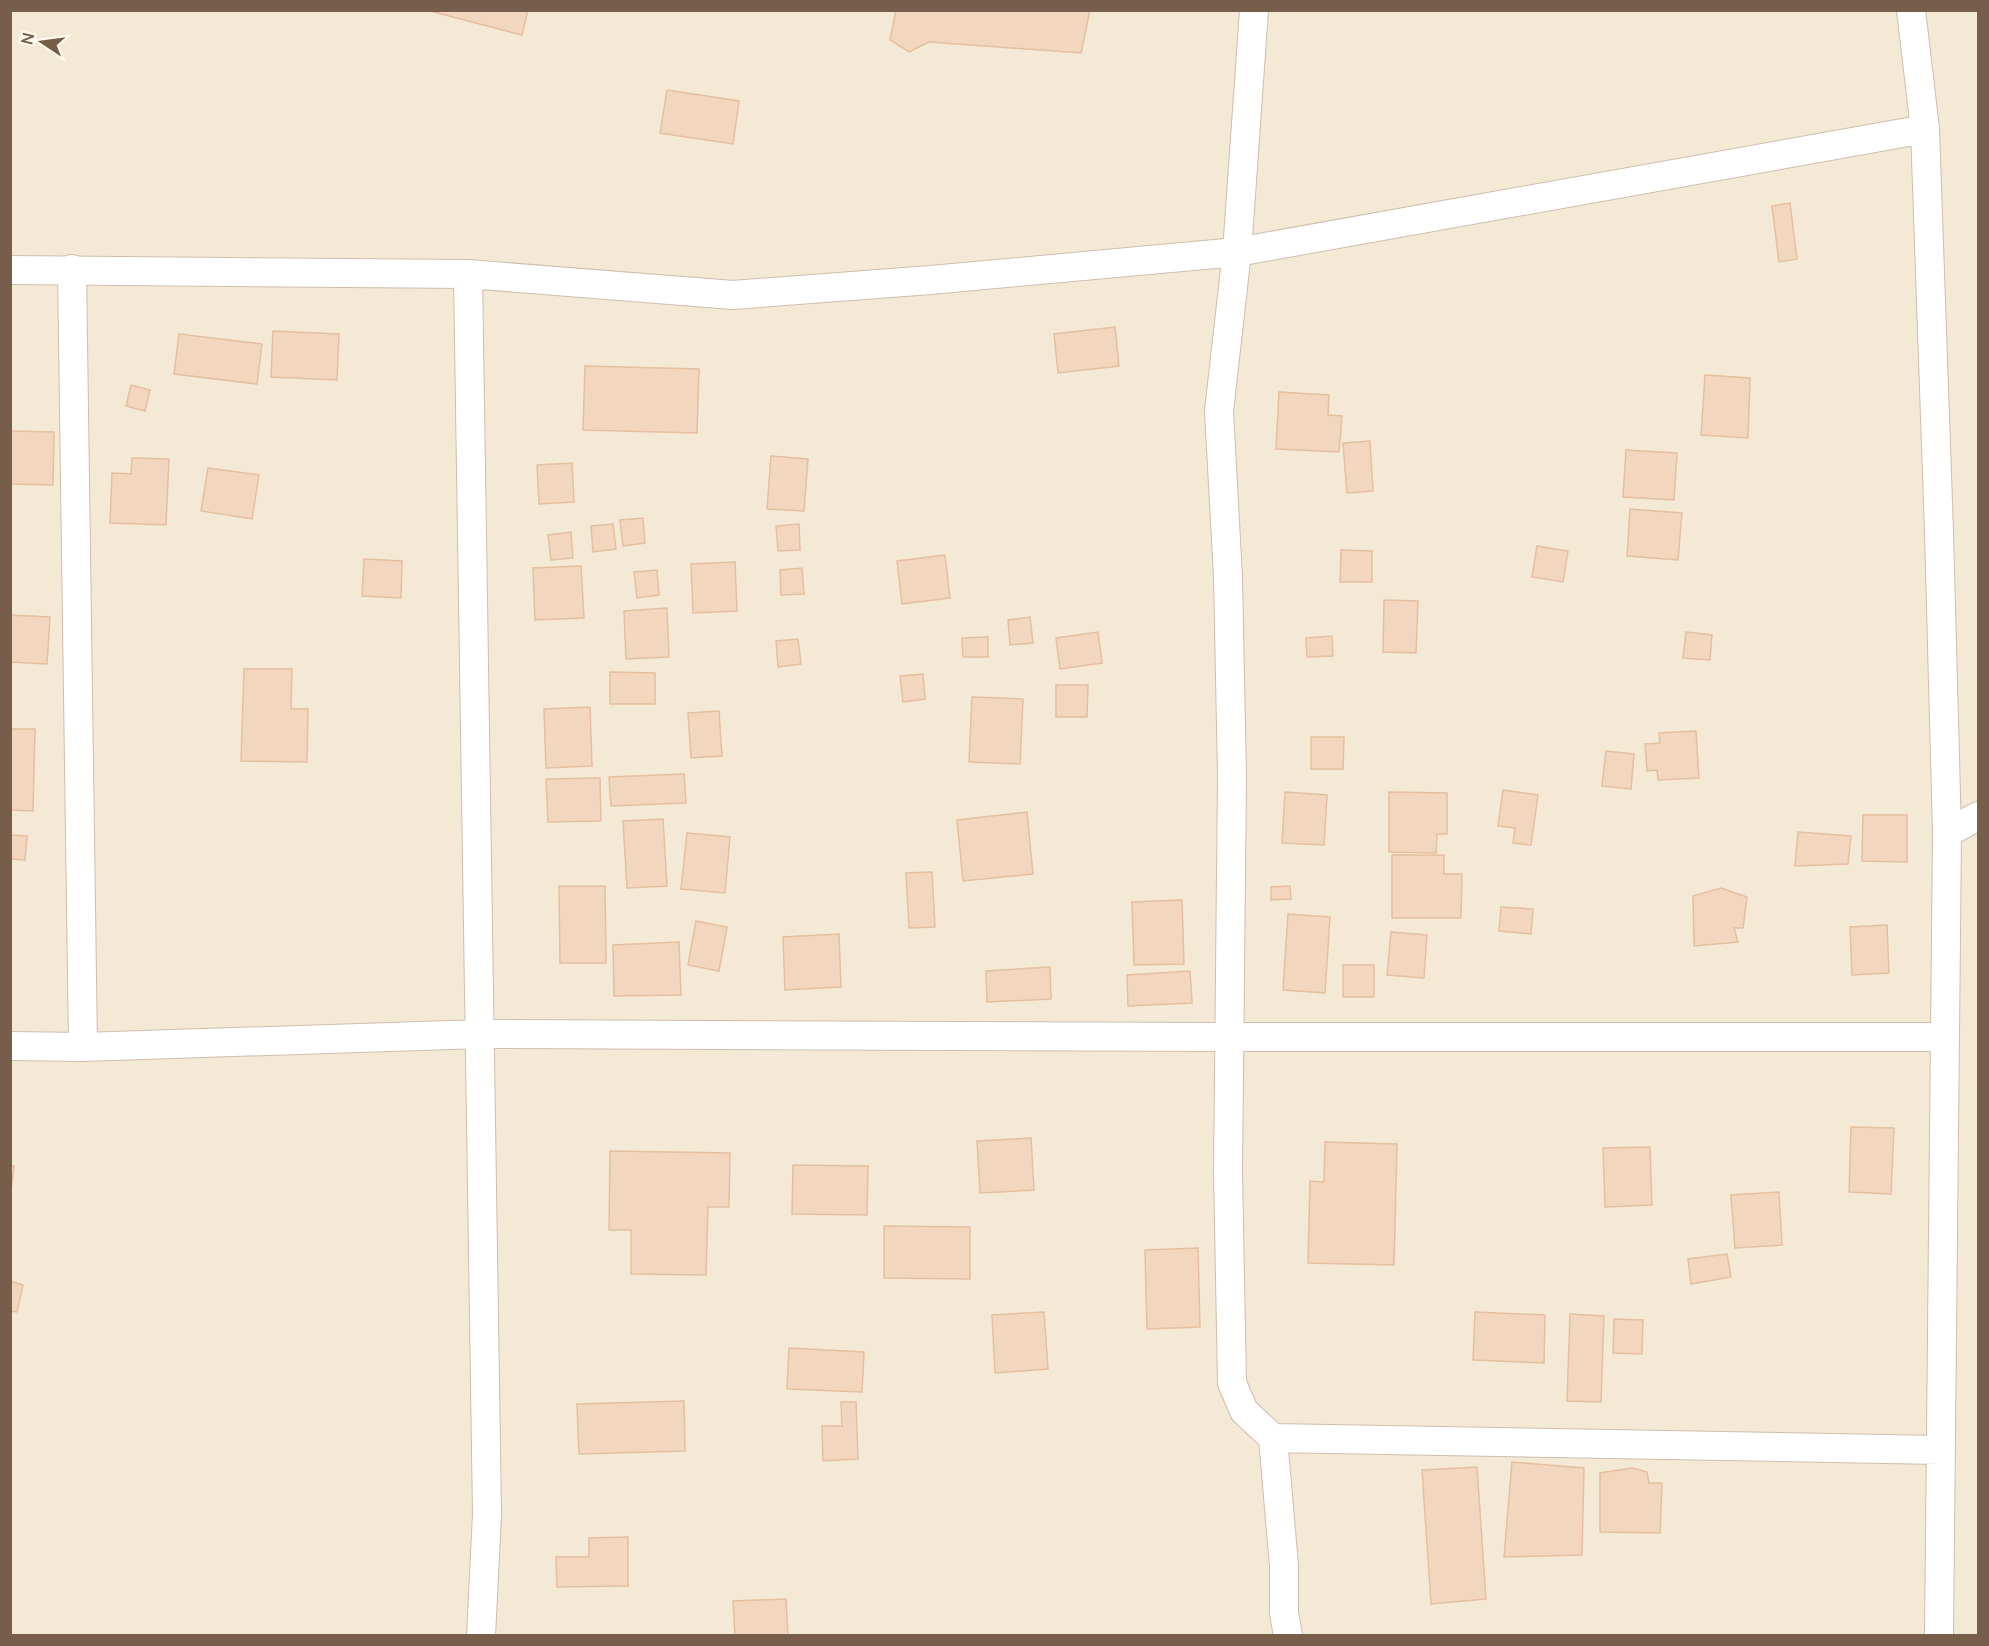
<svg xmlns="http://www.w3.org/2000/svg" width="1989" height="1646" font-family="Manrope,sans-serif">
  <style>
    .residential { fill: #f4e9d5 }
    .building { fill: #f2d7be; stroke: #e5bf9f; stroke-width: 1.5 }
    .lines { fill: none; stroke-linecap: round; stroke-linejoin: round }
    .street-casing { stroke: #cfbead; stroke-width: 30 }
    .street { stroke: #fff; stroke-width: 28 }
  </style>
  <rect width="100%" height="100%" fill="#fdf6e7"/>
  <path class="residential" d="M 11,11 L 1978,11 L 1978,1635 L 11,1635 Z"/>
  <path class="building" d="M 426,10 L 528,10 L 522,35 Z
    M 896,10 L 1090,10 L 1081,53 L 929,42 L 909,52 L 890,40 Z
    M 667,90 L 739,101 L 733,144 L 660,133 Z
    M 1790,203 L 1797,259 L 1779,262 L 1772,206 Z
    M 1115,327 L 1119,366 L 1058,373 L 1054,334 Z
    M 273,331 L 339,334 L 337,380 L 271,377 Z
    M 179,334 L 262,344 L 257,384 L 174,374 Z
    M 585,366 L 699,369 L 697,433 L 583,430 Z
    M 1705,375 L 1750,378 L 1748,438 L 1701,435 Z
    M 131,385 L 150,390 L 145,411 L 126,406 Z
    M 1279,392 L 1329,395 L 1328,415 L 1342,416 L 1339,452 L 1276,449 Z
    M 10,431 L 54,432 L 53,485 L 10,484 Z
    M 1370,441 L 1373,491 L 1347,493 L 1343,443 Z
    M 1626,450 L 1677,453 L 1674,500 L 1623,497 Z
    M 771,456 L 808,459 L 804,511 L 767,509 Z
    M 132,458 L 169,459 L 166,525 L 110,523 L 112,473 L 131,474 Z
    M 572,463 L 574,502 L 539,504 L 537,465 Z
    M 208,468 L 259,475 L 252,519 L 201,511 Z
    M 1630,509 L 1682,513 L 1678,560 L 1627,556 Z
    M 643,518 L 645,543 L 623,546 L 620,520 Z
    M 613,524 L 616,549 L 593,552 L 591,526 Z
    M 799,524 L 800,550 L 778,551 L 776,526 Z
    M 571,532 L 573,558 L 551,560 L 548,535 Z
    M 1537,546 L 1568,551 L 1563,582 L 1532,577 Z
    M 1341,550 L 1372,551 L 1372,582 L 1340,582 Z
    M 945,555 L 950,598 L 902,604 L 897,561 Z
    M 364,559 L 402,561 L 401,598 L 362,596 Z
    M 735,562 L 737,611 L 693,613 L 691,564 Z
    M 581,566 L 584,618 L 535,620 L 533,568 Z
    M 802,568 L 804,594 L 781,595 L 780,570 Z
    M 657,570 L 659,595 L 637,598 L 634,572 Z
    M 1384,600 L 1418,601 L 1416,653 L 1383,652 Z
    M 667,608 L 669,657 L 626,659 L 624,611 Z
    M 10,615 L 50,617 L 47,664 L 10,662 Z
    M 1030,617 L 1033,643 L 1010,645 L 1008,620 Z
    M 1098,632 L 1102,663 L 1060,669 L 1056,638 Z
    M 1686,632 L 1712,635 L 1710,660 L 1683,658 Z
    M 1332,636 L 1333,656 L 1307,657 L 1306,638 Z
    M 988,637 L 988,657 L 963,657 L 962,638 Z
    M 798,639 L 801,664 L 778,667 L 776,641 Z
    M 244,669 L 292,669 L 291,709 L 308,709 L 307,762 L 241,761 Z
    M 610,672 L 655,673 L 655,704 L 610,704 Z
    M 923,674 L 925,699 L 903,702 L 900,676 Z
    M 1056,685 L 1088,685 L 1087,717 L 1056,717 Z
    M 972,697 L 1023,699 L 1020,764 L 969,762 Z
    M 590,707 L 592,766 L 546,768 L 544,709 Z
    M 719,711 L 722,756 L 691,758 L 688,713 Z
    M 10,729 L 35,729 L 33,811 L 10,810 Z
    M 1696,731 L 1699,778 L 1658,780 L 1657,770 L 1647,771 L 1645,744 L 1660,743 L 1659,733 Z
    M 1311,737 L 1344,737 L 1343,769 L 1311,769 Z
    M 1606,751 L 1634,754 L 1631,789 L 1602,786 Z
    M 684,774 L 686,803 L 611,806 L 609,777 Z
    M 600,778 L 601,821 L 548,822 L 546,779 Z
    M 1503,790 L 1538,795 L 1531,845 L 1513,843 L 1515,828 L 1498,826 Z
    M 1285,792 L 1327,795 L 1324,845 L 1282,843 Z
    M 1389,792 L 1447,793 L 1447,834 L 1437,834 L 1436,853 L 1389,852 Z
    M 1027,812 L 1033,874 L 963,881 L 957,820 Z
    M 1863,815 L 1907,815 L 1907,862 L 1862,861 Z
    M 663,819 L 667,886 L 627,888 L 623,821 Z
    M 1798,832 L 1851,836 L 1848,864 L 1795,866 Z
    M 687,833 L 730,837 L 725,893 L 681,889 Z
    M 10,835 L 27,836 L 25,860 L 10,859 Z
    M 1392,855 L 1444,855 L 1444,874 L 1462,874 L 1461,918 L 1392,918 Z
    M 932,872 L 935,927 L 909,928 L 906,873 Z
    M 559,886 L 605,886 L 606,963 L 560,963 Z
    M 1290,886 L 1291,899 L 1271,900 L 1271,887 Z
    M 1721,888 L 1747,897 L 1743,928 L 1734,928 L 1738,942 L 1694,946 L 1693,896 Z
    M 1182,900 L 1184,964 L 1134,965 L 1132,902 Z
    M 1501,907 L 1533,909 L 1531,934 L 1499,931 Z
    M 1288,914 L 1330,917 L 1325,993 L 1283,990 Z
    M 696,921 L 727,927 L 719,971 L 688,965 Z
    M 1887,925 L 1889,973 L 1852,975 L 1850,927 Z
    M 1391,932 L 1427,935 L 1424,978 L 1387,975 Z
    M 839,934 L 841,987 L 785,990 L 783,937 Z
    M 679,942 L 681,995 L 614,996 L 613,945 Z
    M 1343,965 L 1374,965 L 1374,997 L 1343,997 Z
    M 1050,967 L 1051,999 L 987,1002 L 986,971 Z
    M 1190,971 L 1192,1003 L 1128,1006 L 1127,975 Z
    M 1851,1127 L 1894,1128 L 1891,1194 L 1849,1192 Z
    M 1031,1138 L 1034,1190 L 980,1193 L 977,1141 Z
    M 1325,1142 L 1397,1144 L 1394,1265 L 1308,1263 L 1310,1181 L 1324,1182 Z
    M 1650,1147 L 1652,1205 L 1605,1207 L 1603,1148 Z
    M 610,1151 L 730,1153 L 729,1207 L 708,1207 L 706,1275 L 631,1274 L 631,1230 L 609,1230 Z
    M 793,1165 L 868,1166 L 867,1215 L 792,1214 Z
    M 10,1166 L 14,1166 L 10,1199 Z
    M 1779,1192 L 1782,1245 L 1735,1248 L 1731,1195 Z
    M 884,1226 L 970,1227 L 970,1279 L 884,1278 Z
    M 1198,1248 L 1200,1327 L 1147,1329 L 1145,1250 Z
    M 1727,1254 L 1731,1277 L 1691,1284 L 1688,1259 Z
    M 10,1281 L 23,1285 L 17,1312 L 10,1311 Z
    M 1044,1312 L 1048,1369 L 995,1373 L 992,1315 Z
    M 1475,1312 L 1545,1315 L 1544,1363 L 1473,1360 Z
    M 1570,1314 L 1604,1316 L 1601,1402 L 1567,1401 Z
    M 1614,1319 L 1643,1320 L 1642,1354 L 1613,1353 Z
    M 789,1348 L 864,1352 L 862,1392 L 787,1389 Z
    M 684,1401 L 685,1451 L 579,1454 L 577,1404 Z
    M 841,1402 L 856,1402 L 858,1459 L 823,1461 L 822,1426 L 842,1426 Z
    M 1512,1462 L 1584,1468 L 1582,1555 L 1504,1557 Z
    M 1477,1467 L 1486,1599 L 1431,1604 L 1422,1470 Z
    M 1632,1468 L 1647,1472 L 1649,1483 L 1662,1483 L 1660,1533 L 1600,1532 L 1600,1473 Z
    M 628,1537 L 628,1586 L 557,1587 L 556,1557 L 589,1557 L 589,1538 Z
    M 786,1599 L 788,1636 L 735,1636 L 733,1601 Z"/>
  <g class="lines">
    <defs>
      <path id="street" d="M 1254,10 L 1237,252 L 1219,411 L 1228,577 L 1232,776 L 1228,1172 L 1232,1383 L 1244,1411 L 1273,1438 L 1940,1450
        M 1911,10 L 1925,129 L 1939,532 L 1947,833 L 1939,1636
        M 72,269 L 83,1047
        M 10,270 L 468,274 L 733,295 L 931,280 L 1237,252 L 1925,129
        M 468,274 L 487,1514 L 481,1636
        M 1947,833 L 1978,816
        M 10,1046 L 83,1047 L 481,1034 L 1229,1037 L 1945,1037
        M 1273,1438 L 1284,1566 L 1284,1613 L 1288,1636"/>
    </defs>
    <use href="#street" class="street-casing"/>
    <use href="#street" class="street"/>
  </g>
  <rect width="1989" height="1646" fill="none" stroke="#775e4b" stroke-width="24"/>
  <g transform="translate(42 42) rotate(283)" stroke="#fffaee" stroke-width="4.5" paint-order="stroke">
  <path d="M0-4.5L10 22L0 15L-10 22Z" fill="#775e4b"/>
  <text y="-9" font-size="16" font-weight="bold" text-anchor="middle" fill="#775e4b">N</text>
  </g>
</svg>
